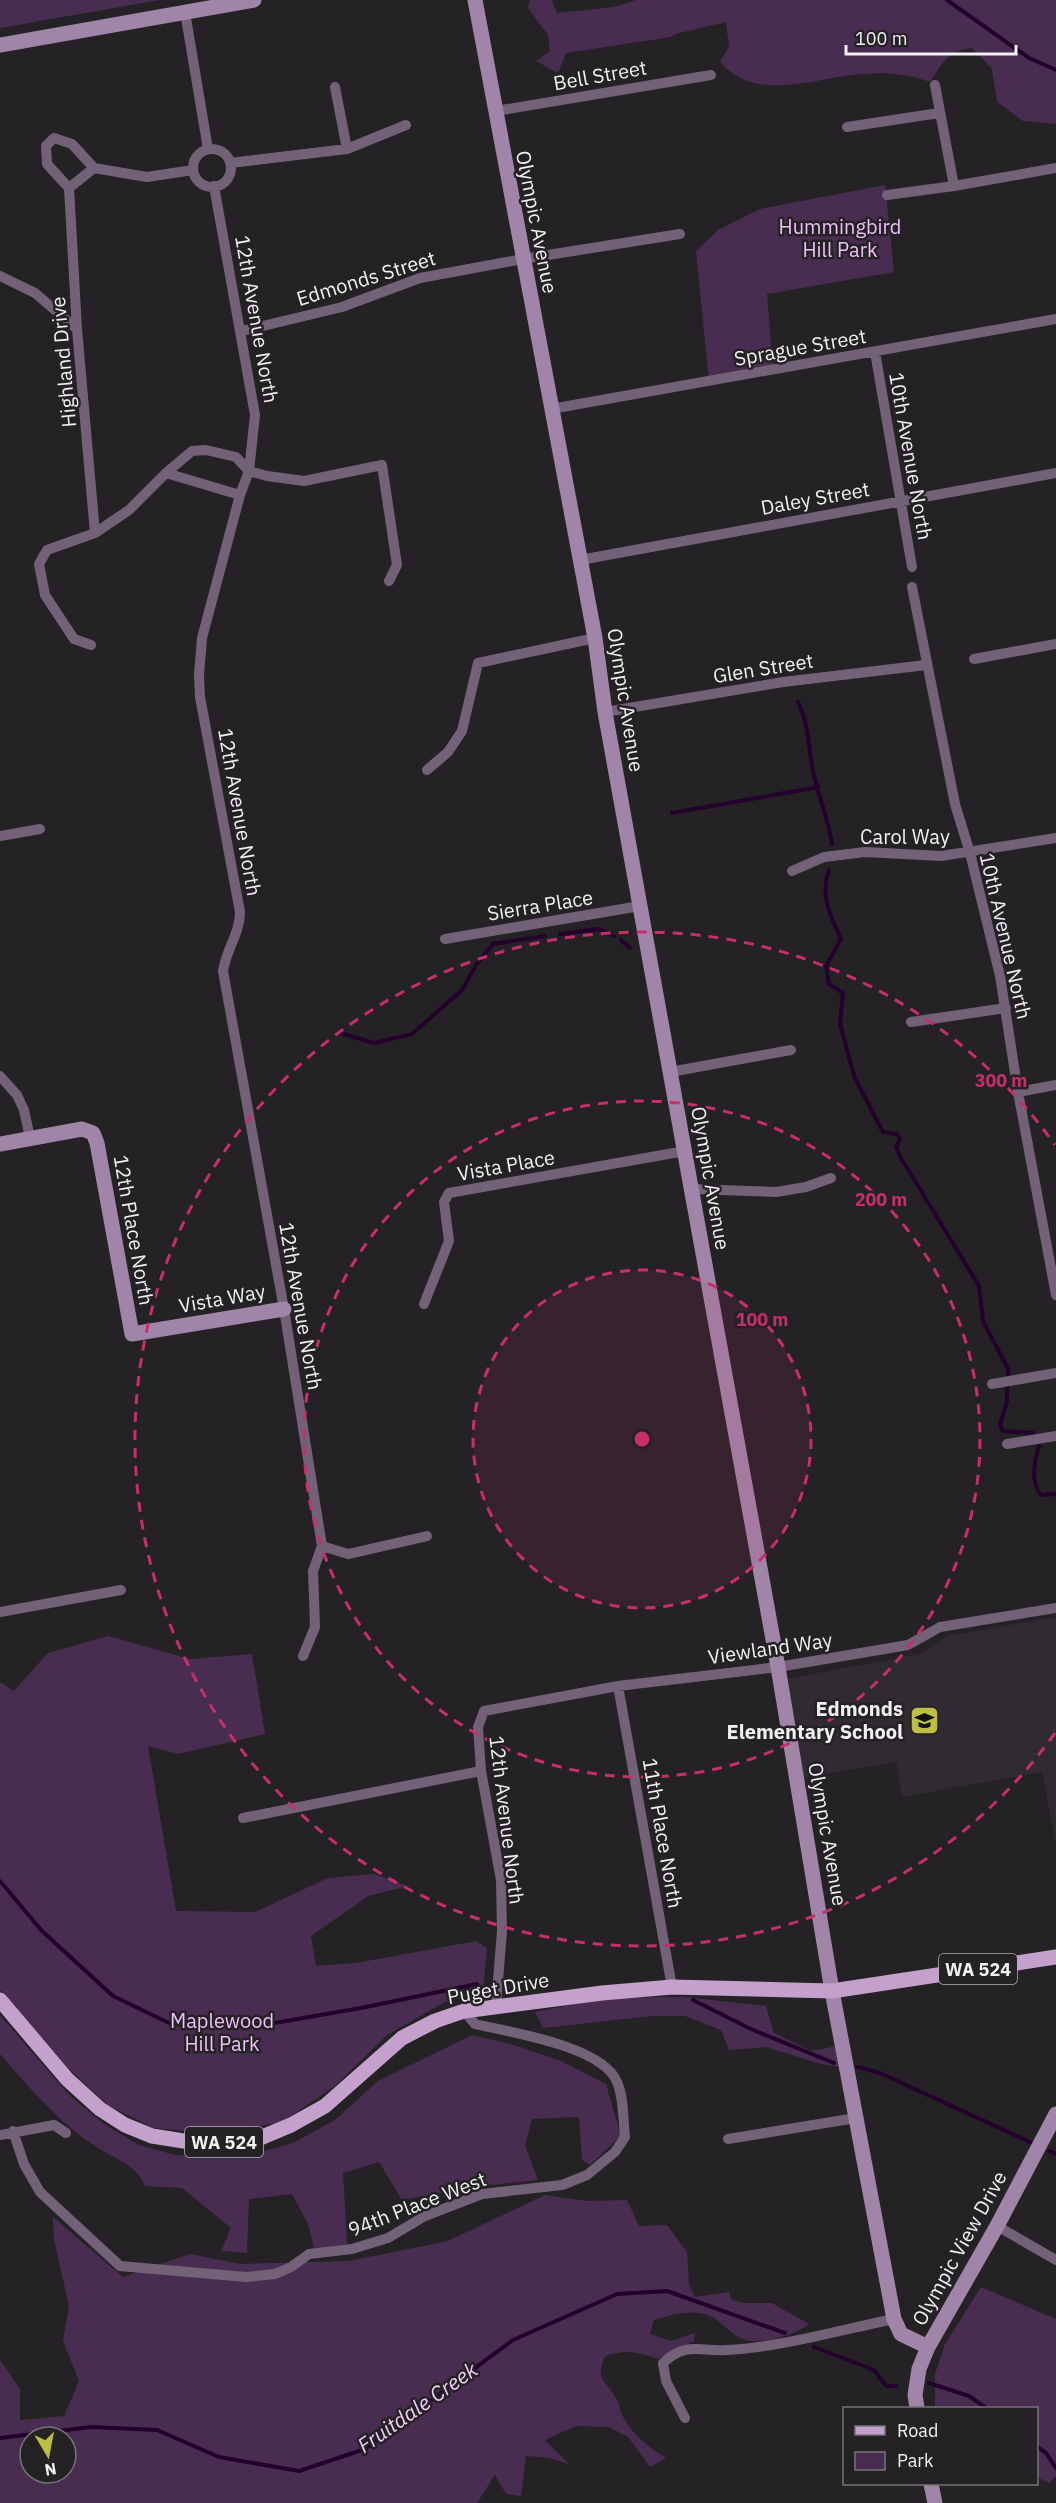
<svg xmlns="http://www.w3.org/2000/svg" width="1056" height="2503" font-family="'IBM Plex Sans',sans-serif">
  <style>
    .built { fill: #302a31 }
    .green { fill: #492d50; fill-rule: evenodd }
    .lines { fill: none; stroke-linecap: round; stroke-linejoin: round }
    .stream { stroke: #24012c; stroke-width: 4 }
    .street { stroke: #736277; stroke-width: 10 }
    .secondary { stroke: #a185a8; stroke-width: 15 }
    .primary { stroke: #c4a0cd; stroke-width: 15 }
    .ring { fill: none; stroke: #c72e6a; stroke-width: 3; stroke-dasharray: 10 8 }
    .labels { text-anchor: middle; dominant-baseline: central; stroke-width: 5; stroke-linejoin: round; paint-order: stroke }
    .shield { fill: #242225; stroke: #b4b2b4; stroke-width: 1.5 }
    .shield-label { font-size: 18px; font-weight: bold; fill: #f2f0f2 }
    .street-label { font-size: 20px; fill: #f2f0f2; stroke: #242225 }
    .park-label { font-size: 20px; fill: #eebffa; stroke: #242225 }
    .poi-label { font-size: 20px; font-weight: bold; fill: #f2f0f2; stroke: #242225; text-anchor: end }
    .water-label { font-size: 21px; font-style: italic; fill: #f1cdf9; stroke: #242225 }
    .centre { fill: #c72e6a; stroke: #242225; stroke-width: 3 }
    .ring-label { font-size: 18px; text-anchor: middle; font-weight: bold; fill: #c72e6a; stroke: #242225; stroke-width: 5; stroke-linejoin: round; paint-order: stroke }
  </style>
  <rect width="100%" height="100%" fill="#242225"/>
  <path class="built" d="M 1056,1617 L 1056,1846 L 1042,1772 L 902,1797 L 896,1762 L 803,1778 L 785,1679 L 921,1654 L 947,1636 Z"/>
  <path class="green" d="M 0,0 L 160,0 L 0,28 Z
    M 530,0 L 552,0 L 557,13 L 614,7 L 636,0 L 1056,0 L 1056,124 L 1023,121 L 997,102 L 992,69 L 972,48 C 946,51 944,62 930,82 C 907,74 888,72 863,74 C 816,77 756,104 720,62 L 729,47 L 726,22 L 675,34 L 671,37 L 566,53 L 558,73 L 536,61 L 550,51 L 548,35 L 528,8 Z
    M 885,185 L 894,272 L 767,294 L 773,370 L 709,381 L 696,251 L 718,230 L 760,209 Z
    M 108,1636 L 190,1659 L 252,1654 L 265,1734 L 178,1754 L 148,1746 L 176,1911 L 255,1912 L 328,1878 L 374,1874 L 408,1886 L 368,1896 L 311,1936 L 316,1966 L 356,1963 L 476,1941 L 487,1948 L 483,1992 L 445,2002 L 387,2035 L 335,2086 L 282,2122 L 215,2134 L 154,2128 L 109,2106 L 69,2069 L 0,1990 L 0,1682 L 14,1691 L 48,1653 Z
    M 685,1997 L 766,2006 L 774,2033 L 811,2051 L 842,2045 L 843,2067 L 821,2064 L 766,2047 L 729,2050 L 721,2030 L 685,2016 L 651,2016 L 543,2028 L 535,2012 L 607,1998 Z
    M 0,2015 L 70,2096 L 104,2124 L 139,2145 L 175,2155 L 223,2157 L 261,2152 L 293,2143 L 335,2120 L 378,2081 L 472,2035 L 507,2043 L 561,2061 L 606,2084 L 621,2136 L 590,2165 L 582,2160 L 579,2117 L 532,2119 L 525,2146 L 538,2180 L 466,2188 L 402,2200 L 379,2162 L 343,2173 L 347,2244 L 315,2252 L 308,2224 L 292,2194 L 249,2199 L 247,2253 L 221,2251 L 231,2228 L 182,2188 L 145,2186 C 135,2164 119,2161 100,2149 C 60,2125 31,2089 0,2054 Z
    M 545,2195 L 587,2201 L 627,2200 L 639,2226 L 667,2225 L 687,2252 L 689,2285 L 695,2297 L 729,2292 L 732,2300 L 745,2303 L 772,2303 L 809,2324 C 796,2335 759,2346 743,2339 C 729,2334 719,2317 704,2314 C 687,2310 671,2315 654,2320 L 650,2334 L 671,2341 L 695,2333 L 694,2341 L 658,2359 C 639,2352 625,2349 605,2356 C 595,2381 605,2379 616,2398 C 619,2403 620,2410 622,2415 C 632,2435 648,2446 666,2458 L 650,2467 L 628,2437 L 609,2427 L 576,2426 L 545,2440 L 569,2464 L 550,2458 L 526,2456 L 521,2496 L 506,2494 L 495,2475 L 477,2503 L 0,2503 L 0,2360 L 20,2389 L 20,2420 L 64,2416 L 79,2381 L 63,2341 L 69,2306 L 54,2239 L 53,2217 L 123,2277 L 190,2254 L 240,2264 L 349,2261 L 448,2241 ZM 30,2437 L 66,2437 L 66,2473 L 30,2473 Z
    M 981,2287 L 1056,2319 L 1056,2476 L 1049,2483 L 1037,2477 L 1036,2408 L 935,2408 L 935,2374 L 945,2344 Z"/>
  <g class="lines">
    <path class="stream" d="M 947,0 L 1029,58 L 1056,70
      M 798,702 C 809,724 808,747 813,771 C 818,795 828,818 832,844
      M 672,813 L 819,787
      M 829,870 C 820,896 830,915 841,939 L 826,966 L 829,984 L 843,993 L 840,1024 L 854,1076 L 883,1132 L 897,1134 L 900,1139 L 896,1147 L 901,1158 L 979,1286 L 983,1321 L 1008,1369 L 1008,1376
      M 560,934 L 599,929 L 614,936
      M 621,940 L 630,948
      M 341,1033 L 374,1043 L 412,1034 L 462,990 L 476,965 L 493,944 L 545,936
      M 1007,1386 L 1007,1401 L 1000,1425 L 1003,1431 L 1033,1433
      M 1039,1446 C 1034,1462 1030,1482 1041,1495 L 1056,1494
      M 0,1881 L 42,1931 L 113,1996 L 169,2023 L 263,2025 L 361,2008 L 477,1984
      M 511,1981 L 544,1980
      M 693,2000 L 751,2029 L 834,2063
      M 858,2067 L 880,2073 L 1030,2142
      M 1049,2151 L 1056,2154
      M 814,2347 L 869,2368 L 875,2371 L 886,2386 L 896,2386
      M 929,2383 L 969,2396 L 986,2408
      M 0,2438 L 91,2427 L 157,2430 L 219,2457 L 299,2471 L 365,2449 L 513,2340 L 617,2294 L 667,2291 L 785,2333
      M 1036,2446 L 1046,2453 L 1056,2468"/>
    <path class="street" d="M 185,12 L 208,149
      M 935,85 L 954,186
      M 335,87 L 347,149
      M 496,111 L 711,75
      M 847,127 L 939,113
      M193 168a19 19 0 1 1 38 0a19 19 0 1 1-38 0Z
      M 230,163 L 347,149 L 406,125
      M 214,186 L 255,415 L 249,471 L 240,495 L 202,638 L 199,675 L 200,697 L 240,912 C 240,933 226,950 223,971 L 284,1309 L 322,1546 L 313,1571 L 315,1627 L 303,1656
      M 69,188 L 77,329 L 95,533
      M 69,188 L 94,168 L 147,177 L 193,170
      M 69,188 L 47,164 L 46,146 L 54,138 L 72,144 L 94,168
      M 887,195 L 954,186 L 1056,168
      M 0,276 L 35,293 L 77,329
      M 242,331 L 342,307 L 420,278 L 523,259 L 680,234
      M 875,352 L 912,567
      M 551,409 L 1056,319
      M 249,471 L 267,476 L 304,481 L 382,465 L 397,565 L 389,581
      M 166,473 L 240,495
      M 580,560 L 1056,473
      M 912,587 L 955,804 L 970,853 L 1000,976 L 1018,1092 L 1056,1295
      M 91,645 L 74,639 L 45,595 L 39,564 L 47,550 L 95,533 L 129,510 L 166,473 L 192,451 L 206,450 L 236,457 L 249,471
      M 974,659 L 1056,644
      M 605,712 L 783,682 L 926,665
      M 427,770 L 448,752 L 462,731 L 478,663 L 595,638
      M 0,836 L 40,829
      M 792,871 L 824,857 L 865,852 L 941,856 L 1056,838
      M 445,939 L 640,906
      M 911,1022 L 1006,1008
      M 670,1072 L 791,1050
      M 0,1076 L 17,1095 L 24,1110 L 30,1138
      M 1018,1092 L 1056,1085
      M 692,1189 L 776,1192 L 806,1187 L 831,1178
      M 424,1304 L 449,1241 L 444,1202 L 449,1193 L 685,1151
      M 992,1384 L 1056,1373
      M 1007,1444 L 1056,1436
      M 322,1546 L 348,1554 L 427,1536
      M 0,1612 L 121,1590
      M 618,1686 L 672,1987
      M 243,1818 L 481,1771
      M 496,2005 L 502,1931 L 501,1880 L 481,1771 L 478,1727 L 484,1711 L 618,1686 L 778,1667 L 908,1645 L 940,1627 L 1056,1608
      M 13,2131 L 24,2164 L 40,2192 L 120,2266 L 246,2277 L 275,2274 L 291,2267 L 309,2254 L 352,2249 L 388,2238 L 425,2216 L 482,2194 L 562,2185 L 587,2175 L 615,2152 L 625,2137 C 623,2119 624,2098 617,2082 C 603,2046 509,2032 475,2024 L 464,2011
      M 0,2135 L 54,2125 L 66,2133
      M 728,2139 L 856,2118
      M 997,2226 L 1056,2260
      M 685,2418 L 666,2381 L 663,2363 C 686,2341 699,2352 727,2350 C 783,2347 839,2330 894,2319"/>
    <path class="secondary" d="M 475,0 L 595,638 L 605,712 L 640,906 L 778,1667 L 832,1991 L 894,2319 L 901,2334 L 928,2347
      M 0,45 L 254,0
      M 0,1144 L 82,1129 L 93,1133 L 97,1143 L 132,1334 L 284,1309
      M 917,2408 L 915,2395 L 919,2369 L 928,2347 L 997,2226 L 1056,2114
      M 931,2484 L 935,2503"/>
    <path class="primary" d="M 0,2000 L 67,2079 L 100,2109 L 125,2125 L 152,2136 L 190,2142 L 226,2142 L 260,2138 L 291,2125 L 325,2106 L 402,2038 L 435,2021 L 464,2011 L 602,1993 L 672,1987 L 832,1991 L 1056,1957"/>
  </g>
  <circle cx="642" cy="1439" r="169" fill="#c72e6a" fill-opacity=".12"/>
  <g class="ring">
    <circle cx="642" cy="1439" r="169"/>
    <circle cx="642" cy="1439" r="338"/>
    <path d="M1055 1733A507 507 0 1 1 1055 1145"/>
  </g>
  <defs>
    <symbol id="school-square" viewBox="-11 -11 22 22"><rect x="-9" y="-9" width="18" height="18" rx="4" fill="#bebf42" stroke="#242225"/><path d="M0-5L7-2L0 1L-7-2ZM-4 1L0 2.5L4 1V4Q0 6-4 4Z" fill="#111"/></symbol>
  </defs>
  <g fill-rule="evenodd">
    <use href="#school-square" x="908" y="1704" width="33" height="33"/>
  </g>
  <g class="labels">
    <g class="shield">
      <rect x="939" y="1954" width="78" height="30" rx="4.5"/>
      <rect x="185" y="2127" width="78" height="30" rx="4.5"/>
    </g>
    <g class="shield-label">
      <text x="978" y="1969">WA 524</text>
      <text x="224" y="2142">WA 524</text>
    </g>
    <g class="street-label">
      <text transform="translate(600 75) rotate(-10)">Bell Street</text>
      <text transform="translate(537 222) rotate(79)">Olympic Avenue</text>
      <text transform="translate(366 278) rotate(-17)">Edmonds Street</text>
      <text transform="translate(257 319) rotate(80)">12th Avenue North</text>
      <text transform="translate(800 347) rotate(-10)">Sprague Street</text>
      <text transform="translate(63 362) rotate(-95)">Highland Drive</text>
      <text transform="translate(911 456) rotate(80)">10th Avenue North</text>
      <text transform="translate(815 498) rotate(-10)">Daley Street</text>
      <text transform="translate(763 668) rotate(-9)">Glen Street</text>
      <text transform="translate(626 700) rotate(81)">Olympic Avenue</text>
      <text transform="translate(240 812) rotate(80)">12th Avenue North</text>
      <text x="905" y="836">Carol Way</text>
      <text transform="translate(540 905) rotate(-9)">Sierra Place</text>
      <text transform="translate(1006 936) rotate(77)">10th Avenue North</text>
      <text transform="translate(506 1165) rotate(-10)">Vista Place</text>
      <text transform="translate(711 1178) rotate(80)">Olympic Avenue</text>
      <text transform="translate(134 1230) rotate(80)">12th Place North</text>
      <text transform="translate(222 1298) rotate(-10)">Vista Way</text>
      <text transform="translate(301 1306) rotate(80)">12th Avenue North</text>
      <text transform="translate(770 1648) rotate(-8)">Viewland Way</text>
      <text transform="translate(507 1820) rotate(83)">12th Avenue North</text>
      <text transform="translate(663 1833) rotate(80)">11th Place North</text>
      <text transform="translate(828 1834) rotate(80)">Olympic Avenue</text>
      <text transform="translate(498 1988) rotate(-10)">Puget Drive</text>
      <text transform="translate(417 2204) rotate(-21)">94th Place West</text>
      <text transform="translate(959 2248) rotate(-61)">Olympic View Drive</text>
    </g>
    <g class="park-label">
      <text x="840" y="226">Hummingbird<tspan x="840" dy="23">Hill Park</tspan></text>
      <text x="222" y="2020">Maplewood<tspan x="222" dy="23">Hill Park</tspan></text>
    </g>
    <g class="poi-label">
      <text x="903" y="1708">Edmonds<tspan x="903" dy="23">Elementary School</tspan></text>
    </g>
    <g class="water-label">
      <text transform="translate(417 2407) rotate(-35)">Fruitdale Creek</text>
    </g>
  </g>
  <circle cx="642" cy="1439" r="9" class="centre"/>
  <g class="ring-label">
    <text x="1001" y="1087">300 m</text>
    <text x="881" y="1206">200 m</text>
    <text x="762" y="1326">100 m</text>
  </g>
  <rect x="843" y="2407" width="195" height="78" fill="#242225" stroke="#767477" stroke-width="1.5"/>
  <rect x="855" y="2426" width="30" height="9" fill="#c4a0cd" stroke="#767477" stroke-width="1.5"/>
  <text x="897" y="2437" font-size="18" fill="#f2f0f2">Road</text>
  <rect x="855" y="2452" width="30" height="18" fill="#492d50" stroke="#767477" stroke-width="1.5"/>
  <text x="897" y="2467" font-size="18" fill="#f2f0f2">Park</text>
  <g transform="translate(48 2455) rotate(170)"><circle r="28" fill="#242225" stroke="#767477" stroke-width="1.5"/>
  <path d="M0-4.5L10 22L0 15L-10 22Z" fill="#bebf42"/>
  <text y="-9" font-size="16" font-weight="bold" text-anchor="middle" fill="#f2f0f2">N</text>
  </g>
  <path d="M846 45v9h170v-9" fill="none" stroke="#f2f0f2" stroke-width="3"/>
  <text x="855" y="45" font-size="18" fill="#f2f0f2" stroke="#242225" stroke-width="4.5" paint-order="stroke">100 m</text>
</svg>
